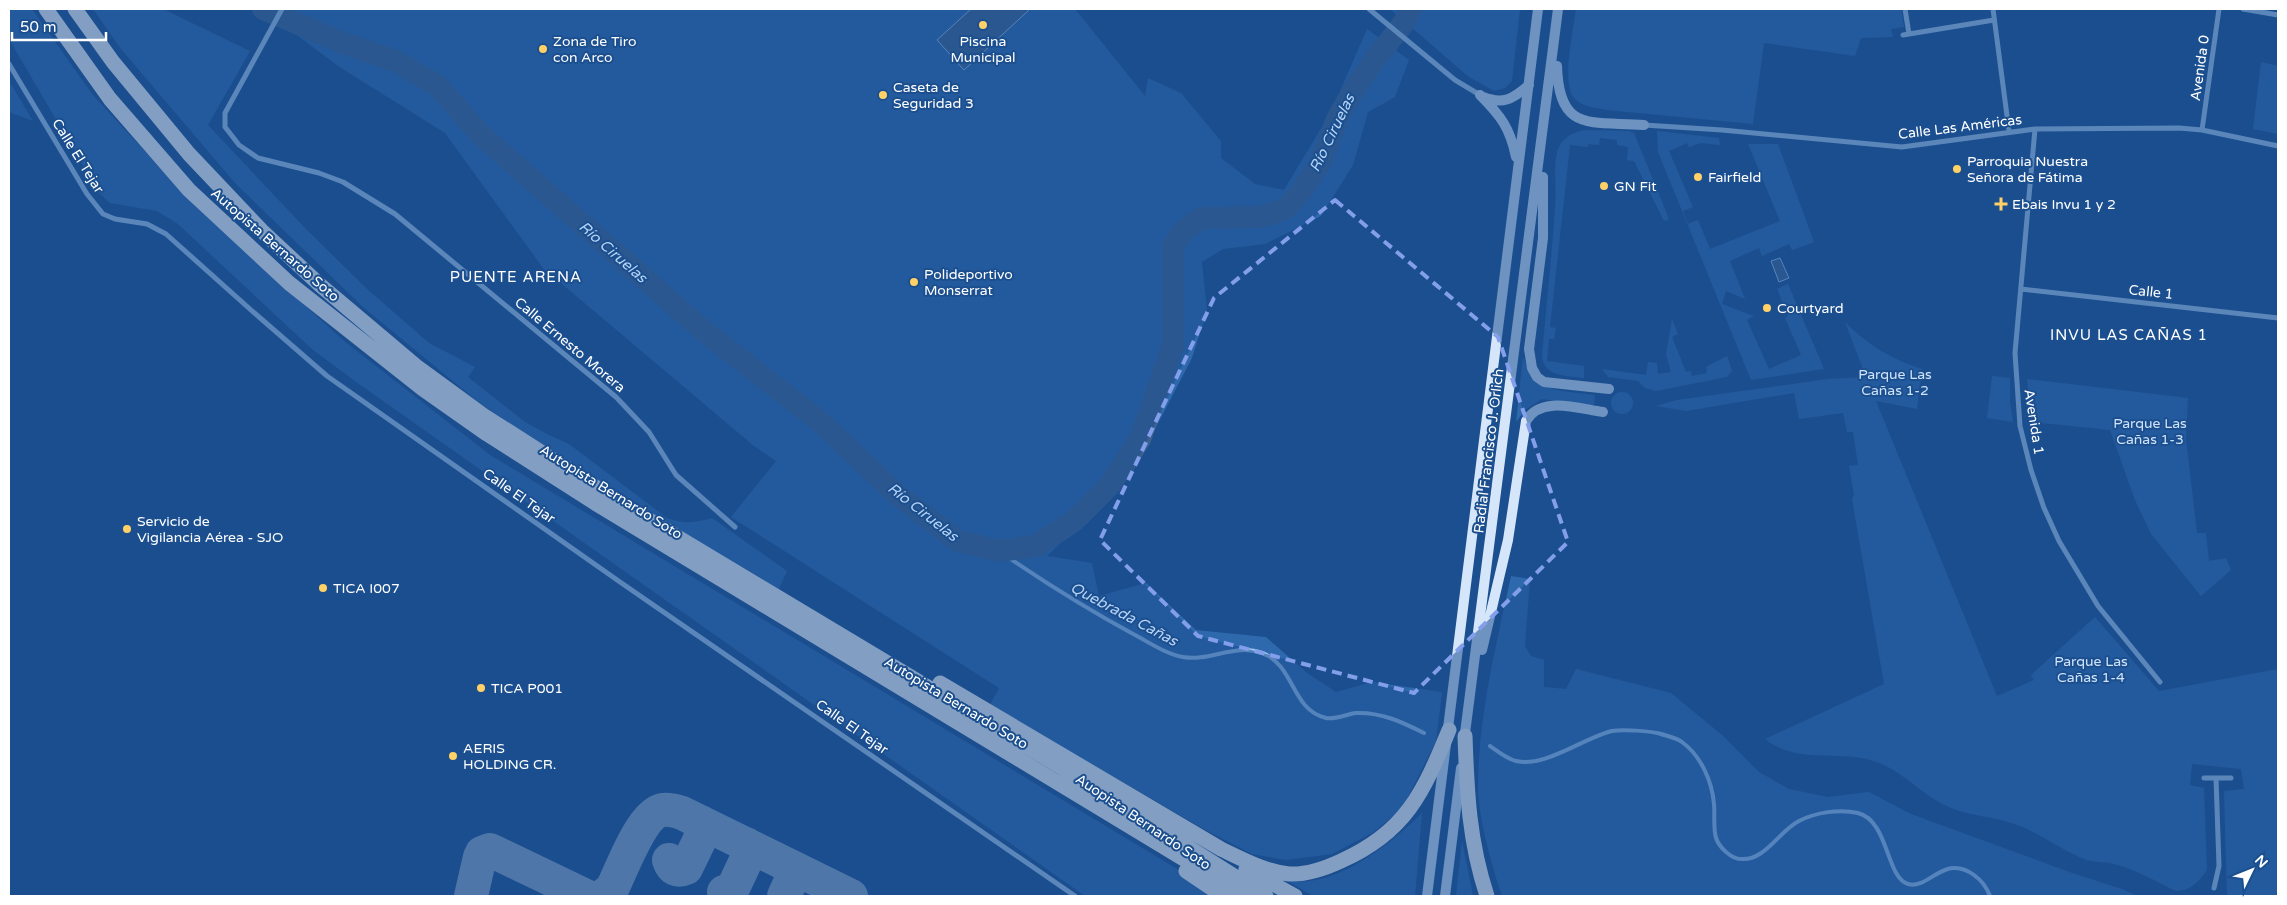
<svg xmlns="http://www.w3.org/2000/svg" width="2287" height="905" font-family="'Varela Round',sans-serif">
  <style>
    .green { fill: #2e69ad }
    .water { fill: #3c6290; stroke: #9cc4f0 }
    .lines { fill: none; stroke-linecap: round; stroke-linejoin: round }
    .stream { stroke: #9cc4f0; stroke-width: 4 }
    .river { stroke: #3c6290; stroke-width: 22 }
    .taxiway { stroke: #8da7c7; stroke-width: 34 }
    .street { stroke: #a9c9ee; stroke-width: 5 }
    .secondary { stroke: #d6e6fa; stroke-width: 10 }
    .highway { stroke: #fff; stroke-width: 15 }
    .marked { fill: none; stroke: #839eea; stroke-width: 4; stroke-dasharray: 10 6; stroke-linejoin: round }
    .poi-dot { fill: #ffd166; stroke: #1b4f8f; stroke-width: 2 }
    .labels { text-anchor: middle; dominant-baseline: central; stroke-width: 4; stroke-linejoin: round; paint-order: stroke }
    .poi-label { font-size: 14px; fill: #fff; stroke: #1b4f8f; text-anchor: start }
    .street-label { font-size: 14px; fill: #fff; stroke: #1b4f8f }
    .park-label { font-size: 14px; fill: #cfe3fa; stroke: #1b4f8f }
    .water-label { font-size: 15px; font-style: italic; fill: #b5d3f5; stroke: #1b4f8f }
    .neighbourhood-label { font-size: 15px; letter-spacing: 1px; fill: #fff; stroke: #1b4f8f }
  </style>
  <rect width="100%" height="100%" fill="#1b4f8f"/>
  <path class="green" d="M 9,9 L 32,9 L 92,94 L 196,207 L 344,341 L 490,455 L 1222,896 L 1085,896 L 359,384 L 313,350 L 178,224 L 157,211 L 110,203 L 99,193 L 9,39 Z
    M 93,9 L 163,9 L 250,51 L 208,125 L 304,227 L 366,288 L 429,343 L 475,367 L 468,377 L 525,422 L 547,434 L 569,444 L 667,518 C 684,524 695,523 712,518 L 787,571 L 779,589 L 565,462 L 476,400 L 363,307 L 236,184 L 121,49 Z
    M 294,9 L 1075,9 L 1145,96 L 1148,78 L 1181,93 L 1221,141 L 1221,158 L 1255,184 L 1284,190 L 1331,112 L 1367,29 L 1409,60 L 1395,97 L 1368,112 L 1353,165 L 1321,216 L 1265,244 L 1223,249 L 1202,262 L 1207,310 L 1192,358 L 1130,477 L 1047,556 L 1092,563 L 1099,596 L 1146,583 L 1196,630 L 1266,637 L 1307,673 L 1336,692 L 1372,682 L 1442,692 L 1436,741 L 1403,807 L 1374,832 L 1332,854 L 1286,860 L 1252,854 L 1202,828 L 990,705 L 999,688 L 731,517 L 776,461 L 754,446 L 543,268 L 445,133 L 338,66 L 289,29 Z
    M 1390,9 L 1520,9 L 1512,81 L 1505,88 L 1494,91 L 1469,77 Z
    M 1576,9 L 1901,9 L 1904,27 L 1891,29 L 1893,37 L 1861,38 L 1855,56 L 1764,43 L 1753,124 L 1607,110 C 1597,108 1582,107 1574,98 C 1561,83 1574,28 1576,9 Z
    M 2261,62 L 2278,66 L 2278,134 L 2253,129 Z
    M 9,81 L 33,121 L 9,112 Z
    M 1589,130 L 1629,131 L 1634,133 L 1669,219 L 1664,221 L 1634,161 L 1627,160 L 1628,147 L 1617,145 L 1617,140 L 1600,138 L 1599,145 L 1588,144 L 1588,147 L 1570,145 L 1550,327 L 1556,328 L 1554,339 L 1549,339 L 1547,361 L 1584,366 L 1584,378 C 1568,376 1545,377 1542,357 C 1546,307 1552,257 1555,207 C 1557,190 1553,169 1557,153 C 1561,137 1574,131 1589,130 Z
    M 1657,131 L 1719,138 L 1720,145 L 1701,143 L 1689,147 L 1687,143 L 1669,151 L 1693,207 L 1683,211 L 1688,224 L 1698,220 L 1710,249 L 1780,221 L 1748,144 L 1778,144 L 1814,242 L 1792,250 L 1789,244 L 1762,256 L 1759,248 L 1730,261 L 1745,299 L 1726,291 L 1722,304 L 1754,316 L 1747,320 L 1769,369 L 1801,355 L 1785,318 L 1788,316 L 1777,289 L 1788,284 L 1824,369 L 1751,380 L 1658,152 Z
    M 1672,319 L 1678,334 L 1672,337 L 1686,372 L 1691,371 L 1692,376 L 1707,373 L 1706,367 L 1727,356 L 1732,371 L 1727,377 L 1656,391 L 1645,388 L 1638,381 L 1608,377 L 1602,369 L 1646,375 L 1648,362 L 1657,363 L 1658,374 L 1671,372 L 1666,355 Z
    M 1845,322 C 1868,345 1891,359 1922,369 L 1917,409 L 1876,401 L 1997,696 L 2034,680 L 2031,675 L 2095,617 L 2159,691 L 2278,669 L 2278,896 L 2227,896 L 2224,791 L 2244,789 L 2241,769 L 2192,764 L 2190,785 L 2204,788 L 2207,870 C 2199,882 2190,891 2176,891 C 2157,882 2133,868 2114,864 C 2104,861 2093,863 2084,859 C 2062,850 2042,835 2020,826 C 1999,817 1975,817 1954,809 C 1925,799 1905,772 1877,762 C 1837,748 1801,766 1765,739 L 1884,684 L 1852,499 L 1854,495 L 1849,466 L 1858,465 L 1853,432 L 1847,432 L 1843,413 L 1799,419 L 1794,393 L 1686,411 L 1656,406 L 1677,400 L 1828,379 L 1866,377 Z
    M 1523,357 C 1535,394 1562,390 1595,395 L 1594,406 L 1542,399 L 1525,410 L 1516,422 Z
    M 1992,376 L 2010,378 L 2010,402 L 2013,422 L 1987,418 Z
    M 2027,379 L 2188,398 L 2186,439 L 2197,533 L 2206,533 L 2209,561 L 2226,558 L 2231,570 L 2201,596 L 2151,534 L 2135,500 L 2110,430 L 2032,422 Z
    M1611 403a11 11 0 1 1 22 0a11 11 0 1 1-22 0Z
    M 1511,576 L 1530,579 L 1525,646 L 1531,656 L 1544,660 L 1544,687 L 1566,689 L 1576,669 L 1671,693 L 1722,735 L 1759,772 L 1789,789 L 1828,797 L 1869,792 L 1911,814 L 2072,873 L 2122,889 L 2137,896 L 1502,896 C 1493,870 1478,816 1478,788 C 1478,717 1496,646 1511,576 Z
    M 1422,813 L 1415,896 L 1313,896 L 1289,882 C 1298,881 1307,882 1316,880 C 1354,873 1396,839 1422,813 Z
    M 1462,841 L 1473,896 L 1456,896 Z"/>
  <path class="water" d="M 971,9 L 1030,9 L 964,70 L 937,40 Z
    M 1780,258 L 1789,278 L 1779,282 L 1771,261 Z"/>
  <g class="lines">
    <path class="stream" d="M 999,551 C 1044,582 1087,609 1135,635 C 1150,643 1166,654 1183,657 C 1209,662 1235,643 1262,653 C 1295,665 1291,710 1326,718 C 1335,720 1347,714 1356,713 C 1381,712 1402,722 1424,733
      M 1490,746 C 1497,751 1507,759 1516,761 C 1545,768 1583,738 1612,731 C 1622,729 1651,731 1661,734 C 1667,736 1677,738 1682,742 C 1701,756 1712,781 1714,804 C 1715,815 1713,828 1716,838 C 1719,847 1731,859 1741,859 C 1765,861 1779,831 1799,821 C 1816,812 1840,809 1858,813 C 1889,821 1886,878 1908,884 C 1929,890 1944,853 1974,875 C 1981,880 1987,888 1990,896"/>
    <path class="river" d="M 263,9 L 343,43 L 395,61 L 437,85 L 481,135 L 705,332 L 818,420 L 899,496 L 958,541 L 999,551 L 1036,546 L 1074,521 L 1111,484 L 1140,439 L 1173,346 L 1173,247 L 1183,231 L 1201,218 L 1261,217 L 1285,209 L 1301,192 L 1320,163 L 1337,119 L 1353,91 L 1374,60 L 1403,24 L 1411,9"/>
    <path class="taxiway" d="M 669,860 C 672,869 677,872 686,868 L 703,833 L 701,822
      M 724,892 L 727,892 L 734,886 L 749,854 L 746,844
      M 471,896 L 480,857 L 482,853 L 490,850 L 586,896
      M 603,896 L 612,889 C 622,869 641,815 662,810 C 669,809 676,811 682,813 L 851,896
      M 784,896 L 794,874 L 788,866"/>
    <path class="street" d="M 282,9 L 225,113 L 225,127 L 229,132 L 239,145 L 258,158 L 319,173 L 343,182 L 395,214 L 616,397 L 649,432 L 676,475 L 735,527
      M 1369,9 L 1455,80 L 1480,95
      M 1905,9 L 1909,34
      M 1993,9 L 2009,131
      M 2243,9 L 2278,15
      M 1903,35 L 1994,20
      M 9,64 L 87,194 L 103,214 L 115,219 L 147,224 L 166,234 L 251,310 L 327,376 L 620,582 L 1075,896
      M 1644,125 L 1722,130 L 1902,147 L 2035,129 L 2179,128 L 2202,130 L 2278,146
      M 2035,129 L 2015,353 L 2020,426 L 2031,470 L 2044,508 L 2059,541 L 2098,606 L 2160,682
      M 2202,130 L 2219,9
      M 2021,289 L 2278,318
      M 2204,778 L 2231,778
      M 2214,888 L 2219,866 L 2216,778"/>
    <path class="secondary" d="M 1557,66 C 1559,133 1590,121 1644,125
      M 1480,95 C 1501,116 1510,128 1516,157
      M 1483,97 C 1503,105 1513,99 1529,85
      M 1543,177 L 1543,238 L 1529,349 L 1532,368 L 1537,377 L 1544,382 L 1609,389
      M 1482,650 L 1508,540 L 1526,421 C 1541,395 1579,409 1603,412
      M 1464,741 L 1558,9
      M 1427,896 L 1538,9
      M 1445,896 L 1461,768"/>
    <path class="highway" d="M 46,9 L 110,99 L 189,190 L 289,283 L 423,389 L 487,434 L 595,503 L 1245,896
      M 75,9 L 113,62 L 189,154 L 262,231 L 320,285 L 416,366 L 483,415 L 614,499 L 1061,767 L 1266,896
      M 940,683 L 1221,849 C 1242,859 1266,872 1289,874 C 1306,875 1326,868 1341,861 C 1406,832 1423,793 1449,730
      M 1465,736 C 1467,794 1469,841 1487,896
      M 1246,869 L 1295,896
      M 1186,871 L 1223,896"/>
  </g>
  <path d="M0 0H2287V905H0ZM 1335,200 L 1498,337 L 1568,542 L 1414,693 L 1198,636 L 1100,540 L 1214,298 Z" fill="#1b4f8f" fill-opacity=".55" fill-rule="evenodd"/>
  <path class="marked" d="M 1335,200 L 1498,337 L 1568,542 L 1414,693 L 1198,636 L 1100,540 L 1214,298 Z"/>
  <g class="poi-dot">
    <circle cx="983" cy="25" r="5"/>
    <circle cx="543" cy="49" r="5"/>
    <circle cx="883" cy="95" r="5"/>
    <circle cx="1957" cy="169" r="5"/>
    <circle cx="1698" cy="177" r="5"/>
    <circle cx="1604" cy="186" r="5"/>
    <path d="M1998.5 196.5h5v5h5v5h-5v5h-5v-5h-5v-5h5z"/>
    <circle cx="914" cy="282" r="5"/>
    <circle cx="1767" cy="308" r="5"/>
    <circle cx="127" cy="529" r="5"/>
    <circle cx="323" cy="588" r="5"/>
    <circle cx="481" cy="688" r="5"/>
    <circle cx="453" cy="756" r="5"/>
  </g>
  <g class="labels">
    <g class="poi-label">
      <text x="553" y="41">Zona de Tiro<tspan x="553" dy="16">con Arco</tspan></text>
      <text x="983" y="41" text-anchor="middle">Piscina<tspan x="983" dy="16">Municipal</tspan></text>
      <text x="893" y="87">Caseta de<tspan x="893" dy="16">Seguridad 3</tspan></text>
      <text x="1967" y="161">Parroquia Nuestra<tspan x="1967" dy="16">Señora de Fátima</tspan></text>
      <text x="1708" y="177">Fairfield</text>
      <text x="1614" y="186">GN Fit</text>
      <text x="2012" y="204">Ebais Invu 1 y 2</text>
      <text x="924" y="274">Polideportivo<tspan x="924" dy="16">Monserrat</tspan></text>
      <text x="1777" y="308">Courtyard</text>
      <text x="137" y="521">Servicio de<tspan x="137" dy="16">Vigilancia Aérea - SJO</tspan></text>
      <text x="333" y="588">TICA I007</text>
      <text x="491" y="688">TICA P001</text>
      <text x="463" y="748">AERIS<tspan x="463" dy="16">HOLDING CR.</tspan></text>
    </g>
    <g class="street-label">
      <text transform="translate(2200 68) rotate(-82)">Avenida 0</text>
      <text transform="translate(1960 127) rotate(-7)">Calle Las Américas</text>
      <text transform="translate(78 156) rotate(58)">Calle El Tejar</text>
      <text transform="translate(275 245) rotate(41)">Autopista Bernardo Soto</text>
      <text transform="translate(2151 292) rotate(6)">Calle 1</text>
      <text transform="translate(570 345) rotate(40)">Calle Ernesto Morera</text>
      <text transform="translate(2034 422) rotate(81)">Avenida 1</text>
      <text transform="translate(1489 451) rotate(-83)">Radial Francisco J. Orlich</text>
      <text transform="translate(611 492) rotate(32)">Autopista Bernardo Soto</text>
      <text transform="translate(519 496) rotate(35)">Calle El Tejar</text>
      <text transform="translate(956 703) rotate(31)">Autopista Bernardo Soto</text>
      <text transform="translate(852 727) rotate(35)">Calle El Tejar</text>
      <text transform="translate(1143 822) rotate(34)">Auopista Bernardo Soto</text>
    </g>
    <g class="park-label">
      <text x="1895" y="374">Parque Las<tspan x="1895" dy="16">Cañas 1-2</tspan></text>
      <text x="2150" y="423">Parque Las<tspan x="2150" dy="16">Cañas 1-3</tspan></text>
      <text x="2091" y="661">Parque Las<tspan x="2091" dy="16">Cañas 1-4</tspan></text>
    </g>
    <g class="water-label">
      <text transform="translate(1332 133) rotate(-64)">Río Ciruelas</text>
      <text transform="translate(613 252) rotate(41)">Río Ciruelas</text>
      <text transform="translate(923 512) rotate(38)">Río Ciruelas</text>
      <text transform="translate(1124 614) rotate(28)">Quebrada Cañas</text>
    </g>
    <g class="neighbourhood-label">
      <text x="516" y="277">PUENTE ARENA</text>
      <text x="2129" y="335">INVU LAS CAÑAS 1</text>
    </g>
  </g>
  <rect width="2287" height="905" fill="none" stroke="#ffffff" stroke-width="20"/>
  <g transform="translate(2252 870) rotate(47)" stroke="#1b4f8f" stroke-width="4" paint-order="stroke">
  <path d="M0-4L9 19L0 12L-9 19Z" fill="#ffffff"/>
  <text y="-8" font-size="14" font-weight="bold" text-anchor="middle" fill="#ffffff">N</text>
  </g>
  <path d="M12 32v8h94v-8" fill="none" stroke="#ffffff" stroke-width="2.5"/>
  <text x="20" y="32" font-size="15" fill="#ffffff" stroke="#1b4f8f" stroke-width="4" paint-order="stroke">50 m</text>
</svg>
